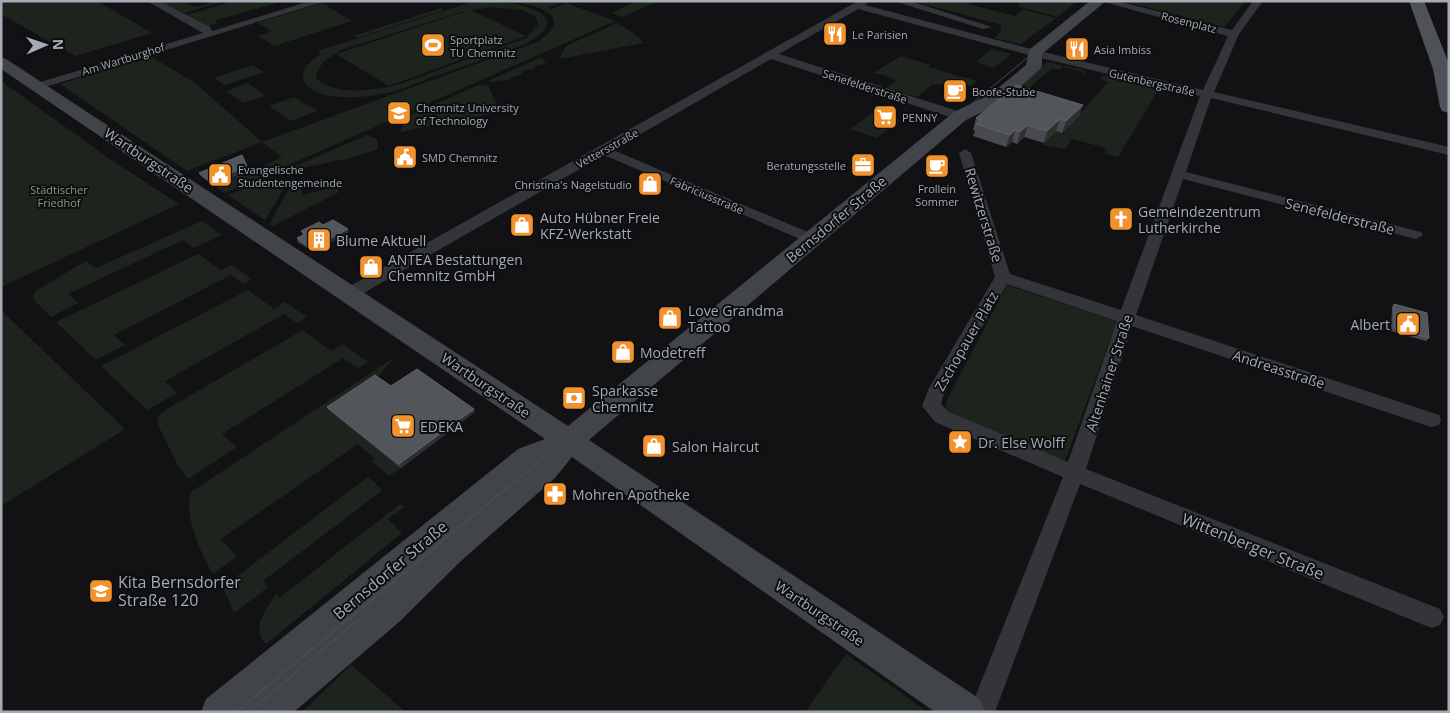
<svg xmlns="http://www.w3.org/2000/svg" width="1450" height="713" font-family="'Open Sans',sans-serif">
  <style>
    .green { fill: #1d241d; fill-rule: evenodd }
    .lines { fill: none; stroke-linecap: round; stroke-linejoin: round }
    .street { fill: #333539; fill-rule: evenodd }
    .secondary { fill: #414449; fill-rule: evenodd }
    .primary { fill: #4f5258; fill-rule: evenodd }
    .tram-far1 { stroke: #484b50; stroke-width: 1 }
    .tram { stroke: #484b50; stroke-width: 2 }
    .wall { fill: #484a4f }
    .shaded-wall { fill: #2e2f33 }
    .building { fill: #52555a; stroke: #5f6268 }
    .labels { text-anchor: middle; dominant-baseline: central; stroke-width: 4; stroke-linejoin: round; paint-order: stroke }
    .far-street-label { font-size: 11px; fill: #a4abb4; stroke: #0d0e0f }
    .far-poi-label { font-size: 11px; fill: #a4abb4; stroke: #0d0e0f; text-anchor: start }
    .far-park-label { font-size: 11px; fill: #7ea07a; stroke: #0d0e0f }
    .street-label { font-size: 14px; fill: #a4abb4; stroke: #0d0e0f }
    .poi-label { font-size: 14px; fill: #a4abb4; stroke: #0d0e0f; text-anchor: start }
    .near-street-label { font-size: 16px; fill: #a4abb4; stroke: #0d0e0f }
    .near-poi-label { font-size: 16px; fill: #a4abb4; stroke: #0d0e0f; text-anchor: start }
  </style>
  <rect width="100%" height="100%" fill="#121214"/>
  <path class="green" d="M 1,1 L 97,1 L 152,33 L 75,56 L 1,14 Z
    M 160,1 L 191,1 L 187,3 L 196,7 L 217,1 L 225,1 L 184,13 Z
    M 234,1 L 283,1 L 214,21 L 218,23 L 208,26 L 187,15 Z
    M 475,1 C 493,1 543,3 548,23 L 543,32 L 526,44 C 495,55 464,66 432,77 C 416,83 399,91 382,94 C 362,98 314,102 304,81 C 299,69 313,59 321,54 L 318,51 ZM 490,7 L 523,10 L 536,17 L 538,25 L 526,38 L 400,84 C 374,90 339,97 317,79 L 316,74 L 323,62 L 341,50 L 464,11 L 470,10 L 336,54 L 389,86 L 526,36 L 471,10 Z
    M 506,1 L 561,1 L 563,2 L 548,8 L 551,9 L 566,3 L 615,21 L 225,193 L 213,185 L 239,174 L 242,176 L 282,157 L 262,142 L 187,171 L 60,84 L 149,55 L 195,83 L 262,142 L 537,42 C 580,14 532,4 506,1 Z
    M 637,1 L 659,1 L 622,17 L 612,13 Z
    M 912,1 L 957,1 L 1015,16 L 1022,11 L 1022,9 L 1056,18 L 1021,44 L 994,38 L 1001,31 L 1001,26 L 998,24 Z
    M 1012,1 L 1077,1 L 1058,17 L 1017,6 L 1020,4 Z
    M 1123,1 L 1246,1 L 1224,27 Z
    M 322,3 L 352,21 L 274,46 L 258,36 L 272,31 L 257,23 Z
    M 441,8 L 444,10 L 357,38 L 353,36 Z
    M 617,23 L 635,34 L 644,43 L 559,59 L 566,46 Z
    M 992,49 L 1011,54 L 994,68 L 978,63 L 977,61 Z
    M 901,56 L 931,65 L 928,67 L 977,81 L 971,86 L 953,80 L 947,85 L 933,84 L 917,97 L 887,88 L 896,80 L 884,75 L 873,73 Z
    M 541,57 L 546,64 L 534,66 L 535,69 L 522,71 L 523,74 L 511,77 L 511,79 L 492,82 L 488,81 Z
    M 1047,62 L 1087,71 L 1082,75 L 1083,72 L 1062,67 L 1060,70 L 1052,68 L 1022,94 L 1010,95 Z
    M 252,65 L 264,72 L 225,85 L 214,78 Z
    M 1103,75 L 1159,89 L 1118,157 L 1104,153 L 1106,148 L 1072,139 L 1065,149 L 1043,145 L 1056,131 L 1063,133 L 1108,82 L 1100,79 Z
    M 1,81 L 110,159 L 179,204 L 1,287 Z
    M 248,83 L 266,96 L 244,103 L 226,91 Z
    M 488,85 L 500,112 L 400,132 L 406,117 L 476,86 Z
    M 294,97 L 317,111 L 291,121 L 269,106 Z
    M 876,110 L 900,120 L 877,138 L 850,129 Z
    M 367,135 L 377,139 L 378,149 L 351,158 L 281,172 Z
    M 265,180 L 286,185 L 265,220 L 228,195 Z
    M 292,183 L 299,183 L 303,195 L 336,187 L 339,192 L 273,226 L 270,223 Z
    M 202,221 L 222,235 L 194,248 L 183,240 L 68,294 L 78,303 L 51,317 L 35,301 L 33,296 L 36,291 L 86,261 L 96,268 Z
    M 198,254 L 221,270 L 232,265 L 252,279 L 243,284 L 231,275 L 114,335 L 125,345 L 96,360 L 56,322 Z
    M 1007,285 L 1117,321 L 1065,461 L 954,416 L 946,409 L 947,400 Z
    M 248,290 L 274,309 L 285,302 L 307,317 L 297,323 L 284,314 L 165,381 L 177,393 L 147,410 L 101,366 Z
    M 3,312 L 125,429 L 1,506 L 1,313 Z
    M 303,330 L 331,351 L 343,344 L 368,362 L 358,368 L 343,358 L 222,434 L 237,447 L 188,479 L 178,466 L 157,423 L 158,417 L 165,410 Z
    M 395,357 L 377,378 L 366,439 L 401,468 L 389,476 L 371,461 L 375,458 L 358,444 L 221,539 L 237,556 L 213,574 C 201,553 183,516 191,492 Z
    M 368,477 L 383,490 L 263,581 L 268,587 L 234,613 L 223,587 Z
    M 400,504 L 404,507 L 388,519 L 402,533 L 266,644 C 250,628 266,610 276,594 L 279,598 Z
    M 846,654 L 928,712 L 805,712 Z
    M 351,665 L 406,712 L 302,712 Z"/>
  <g class="lines">
    <path class="street" d="M 147,1 L 160,1 L 210,27 L 212,31 L 310,1 L 326,1 L 42,88 L 34,88 L 34,84 L 203,33 Z
      M 858,1 L 870,1 L 865,5 L 1039,51 L 1203,90 L 1228,36 L 1100,1 L 1117,1 L 1232,30 L 1253,1 L 1263,1 L 1239,34 L 1214,92 L 1449,147 L 1449,155 L 1211,98 L 1186,172 L 1421,232 L 1423,235 L 1416,239 L 1183,179 L 1136,315 L 1439,415 L 1441,420 L 1439,425 L 1432,427 L 1425,425 L 1132,326 L 1086,469 L 1440,609 L 1444,617 L 1440,625 L 1432,628 L 1424,625 L 1080,484 L 995,712 L 969,712 L 1063,477 L 935,422 L 922,406 L 929,388 L 995,277 L 959,153 L 965,149 L 971,153 L 1010,274 L 1121,310 L 1200,96 L 1033,56 L 858,9 L 779,54 L 964,113 L 966,116 L 964,119 L 956,119 L 771,59 L 613,150 L 817,236 L 819,239 L 817,242 L 807,242 L 604,155 L 355,298 L 343,298 L 341,294 L 343,290 ZM 1007,284 L 1117,321 L 1068,462 L 949,412 L 941,404 L 944,393 Z
      M 894,1 L 910,1 L 992,27 L 983,29 Z"/>
    <path class="secondary" d="M 1090,1 L 1106,1 L 1042,54 L 1042,66 L 1040,69 L 1003,102 L 966,120 L 589,440 L 980,699 L 985,712 L 935,712 L 572,457 L 555,478 L 461,561 L 399,622 L 294,712 L 201,712 L 206,699 L 518,449 L 545,439 L 1,69 L 1,57 L 6,59 L 568,426 L 954,112 L 991,94 L 1026,65 L 1029,50 Z"/>
    <path class="primary" d="M 1409,1 L 1424,1 L 1449,64 L 1449,113 L 1442,111 L 1440,107 L 1433,69 Z"/>
    <path class="tram-far1" d="M 536,464 L 1096,1"/>
    <path class="tram" d="M 236,712 L 537,463
      M 249,712 L 358,620"/>
  </g>
  <path class="wall" d="M 1083,105 L 1079,116 L 1062,133 L 1056,131 L 1044,143 L 1024,137 L 1017,144 L 1012,142 L 1006,147 L 973,136 L 975,131 L 973,130 L 976,118 Z
    M 249,170 L 213,185 L 201,176 L 199,173 Z
    M 323,225 L 349,232 L 314,252 L 298,242 L 297,238 L 303,235 L 301,231 Z
    M 1394,304 L 1429,338 L 1426,341 L 1391,331 L 1392,307 Z
    M 391,386 L 475,412 L 401,468 L 329,410 L 327,407 Z"/>
  <path class="shaded-wall" d="M 1083,105 L 1079,116 L 1062,133 L 1066,121 Z
    M 1060,119 L 1056,131 L 1044,143 L 1047,131 Z
    M 1028,125 L 1024,137 L 1017,144 L 1020,132 Z
    M 1015,130 L 1012,142 L 1006,147 L 1010,135 Z
    M 242,155 L 249,170 L 213,185 L 211,182 Z
    M 348,229 L 349,232 L 314,252 L 312,248 Z
    M 474,409 L 475,412 L 401,468 L 399,464 Z"/>
  <path class="building" d="M 1016,85 L 1083,105 L 1066,121 L 1060,119 L 1047,131 L 1028,125 L 1020,132 L 1015,130 L 1010,135 L 976,124 L 981,120 L 976,118 Z
    M 242,155 L 247,166 L 211,182 L 199,173 Z
    M 333,220 L 348,229 L 312,248 L 297,238 L 305,234 L 301,231 L 319,222 L 323,225 Z
    M 1394,304 L 1427,313 L 1429,338 L 1394,328 Z
    M 417,369 L 474,409 L 399,464 L 327,407 L 375,375 L 391,386 Z"/>
  <defs>
    <symbol id="restaurant-square" viewBox="-11 -11 22 22"><rect x="-9" y="-9" width="18" height="18" rx="4" fill="#f2922c" stroke="#0d0e0f"/><path d="M-5-6h1v4h1v-4h1v4h1v-4h1v5L-1.5 .5V6h-2V.5L-5-1ZM5-6V6H3V1.5H1.5Q1.5-4 5-6Z" fill="#fff"/></symbol>
    <symbol id="stadium-square" viewBox="-11 -11 22 22"><rect x="-9" y="-9" width="18" height="18" rx="4" fill="#f2922c" stroke="#0d0e0f"/><path d="M0-5a6.5 5 0 1 0 0 10a6.5 5 0 1 0 0-10ZM-3.5-1.8h7v3.6h-7Z" fill="#fff"/></symbol>
    <symbol id="cafe-square" viewBox="-11 -11 22 22"><rect x="-9" y="-9" width="18" height="18" rx="4" fill="#f2922c" stroke="#0d0e0f"/><path d="M-5.5-4.5H6V0H3Q3 3.5 0 3.5H-2.5Q-5.5 3.5-5.5 0ZM3-3.2v2h1.7v-2ZM-6 4.5H4V6H-6Z" fill="#fff"/></symbol>
    <symbol id="university-square" viewBox="-11 -11 22 22"><rect x="-9" y="-9" width="18" height="18" rx="4" fill="#f2922c" stroke="#0d0e0f"/><path d="M0-5L7-2L0 1L-7-2ZM-4 1L0 2.5L4 1V4Q0 6-4 4Z" fill="#fff"/></symbol>
    <symbol id="supermarket-square" viewBox="-11 -11 22 22"><rect x="-9" y="-9" width="18" height="18" rx="4" fill="#f2922c" stroke="#0d0e0f"/><path d="M-6-5.5h2.5l.6 2H6L4.5 2H-2.5L-4.4-4H-6ZM-1.5 3.2a1.3 1.3 0 1 0 .1 0ZM3 3.2a1.3 1.3 0 1 0 .1 0Z" fill="#fff"/></symbol>
    <symbol id="civic-square" viewBox="-11 -11 22 22"><rect x="-9" y="-9" width="18" height="18" rx="4" fill="#f2922c" stroke="#0d0e0f"/><path d="M-.6-6.5H3V-4.5H.6V-3L4-1V1h2V6H-6V1h2V-1L-.6-3ZM-1.2 2.5V6h2.4V2.5Z" fill="#fff"/></symbol>
    <symbol id="office-square" viewBox="-11 -11 22 22"><rect x="-9" y="-9" width="18" height="18" rx="4" fill="#f2922c" stroke="#0d0e0f"/><path d="M-6-3h4V-5.5h4V-3h4V5H-6ZM-1-4.5V-3h2v-1.5ZM-6 0V1H6V0Z" fill="#fff"/></symbol>
    <symbol id="shop-square" viewBox="-11 -11 22 22"><rect x="-9" y="-9" width="18" height="18" rx="4" fill="#f2922c" stroke="#0d0e0f"/><path d="M-5-2.5h2.3a2.7 3.5 0 0 1 5.4 0H5L5.5 6h-11ZM-1.5-2.5h3a1.5 2.3 0 0 0-3 0Z" fill="#fff"/></symbol>
    <symbol id="church-square" viewBox="-11 -11 22 22"><rect x="-9" y="-9" width="18" height="18" rx="4" fill="#f2922c" stroke="#0d0e0f"/><path d="M-1.2-6h2.4v3.5h3.3v2.4h-3.3V6h-2.4V-.1h-3.3v-2.4h3.3Z" fill="#fff"/></symbol>
    <symbol id="building-square" viewBox="-11 -11 22 22"><rect x="-9" y="-9" width="18" height="18" rx="4" fill="#f2922c" stroke="#0d0e0f"/><path d="M-4-6H4V6H1V3H-1V6H-4ZM-2.5-4.3h1.7v1.8h-1.7ZM.8-4.3h1.7v1.8H.8ZM-2.5-1h1.7V.8h-1.7ZM.8-1h1.7V.8H.8Z" fill="#fff"/></symbol>
    <symbol id="bank-square" viewBox="-11 -11 22 22"><rect x="-9" y="-9" width="18" height="18" rx="4" fill="#f2922c" stroke="#0d0e0f"/><path d="M-6-4H6V4H-6ZM0-2.3a2.3 2.3 0 1 0 0 4.6a2.3 2.3 0 1 0 0-4.6Z" fill="#fff"/></symbol>
    <symbol id="sight-square" viewBox="-11 -11 22 22"><rect x="-9" y="-9" width="18" height="18" rx="4" fill="#f2922c" stroke="#0d0e0f"/><path d="M0-6L1.8-2.2L6-1.7L2.9 1.2L3.7 5.4L0 3.3L-3.7 5.4L-2.9 1.2L-6-1.7L-1.8-2.2Z" fill="#fff"/></symbol>
    <symbol id="pharmacy-square" viewBox="-11 -11 22 22"><rect x="-9" y="-9" width="18" height="18" rx="4" fill="#f2922c" stroke="#0d0e0f"/><path d="M-2-6h4v4h4v4h-4v4h-4v-4h-4v-4h4Z" fill="#fff"/></symbol>
    <symbol id="school-square" viewBox="-11 -11 22 22"><rect x="-9" y="-9" width="18" height="18" rx="4" fill="#f2922c" stroke="#0d0e0f"/><path d="M0-5L7-2L0 1L-7-2ZM-4 1L0 2.5L4 1V4Q0 6-4 4Z" fill="#fff"/></symbol>
  </defs>
  <g fill-rule="evenodd">
    <use href="#restaurant-square" x="821" y="20" width="28" height="28"/>
    <use href="#stadium-square" x="419" y="31" width="28" height="28"/>
    <use href="#restaurant-square" x="1063" y="35" width="28" height="28"/>
    <use href="#cafe-square" x="941" y="77" width="28" height="28"/>
    <use href="#university-square" x="385" y="99" width="28" height="28"/>
    <use href="#supermarket-square" x="871" y="103" width="28" height="28"/>
    <use href="#civic-square" x="391" y="143" width="28" height="28"/>
    <use href="#office-square" x="849" y="151" width="28" height="28"/>
    <use href="#cafe-square" x="923" y="152" width="28" height="28"/>
    <use href="#civic-square" x="206" y="161" width="28" height="28"/>
    <use href="#shop-square" x="636" y="170" width="28" height="28"/>
    <use href="#church-square" x="1107" y="205" width="28" height="28"/>
    <use href="#shop-square" x="508" y="211" width="28" height="28"/>
    <use href="#building-square" x="305" y="226" width="28" height="28"/>
    <use href="#shop-square" x="357" y="253" width="28" height="28"/>
    <use href="#shop-square" x="656" y="304" width="28" height="28"/>
    <use href="#civic-square" x="1394" y="310" width="28" height="28"/>
    <use href="#shop-square" x="609" y="338" width="28" height="28"/>
    <use href="#bank-square" x="560" y="384" width="28" height="28"/>
    <use href="#supermarket-square" x="389" y="412" width="28" height="28"/>
    <use href="#sight-square" x="946" y="428" width="28" height="28"/>
    <use href="#shop-square" x="640" y="432" width="28" height="28"/>
    <use href="#pharmacy-square" x="541" y="480" width="28" height="28"/>
    <use href="#school-square" x="87" y="577" width="28" height="28"/>
  </g>
  <g class="labels">
    <g class="far-street-label">
      <text transform="translate(1189 22) rotate(14)">Rosenplatz</text>
      <text transform="translate(123 59) rotate(-17)">Am Wartburghof</text>
      <text transform="translate(1152 82) rotate(13)">Gutenbergstraße</text>
      <text transform="translate(865 86) rotate(18)">Senefelderstraße</text>
      <text transform="translate(607 148) rotate(-29)">Vettersstraße</text>
      <text transform="translate(707 195) rotate(23)">Fabriciusstraße</text>
    </g>
    <g class="far-poi-label">
      <text x="852" y="34">Le Parisien</text>
      <text x="450" y="39">Sportplatz<tspan x="450" dy="13">TU Chemnitz</tspan></text>
      <text x="1094" y="49">Asia Imbiss</text>
      <text x="972" y="91">Boofe-Stube</text>
      <text x="416" y="107">Chemnitz University<tspan x="416" dy="13">of Technology</tspan></text>
      <text x="902" y="117">PENNY</text>
      <text x="422" y="157">SMD Chemnitz</text>
      <text x="846" y="165" text-anchor="end">Beratungsstelle</text>
      <text x="238" y="169">Evangelische<tspan x="238" dy="13">Studentengemeinde</tspan></text>
      <text x="632" y="184" text-anchor="end">Christina's Nagelstudio</text>
      <text x="937" y="188" text-anchor="middle">Frollein<tspan x="937" dy="13">Sommer</tspan></text>
    </g>
    <g class="far-park-label">
      <text x="59" y="189">Städtischer<tspan x="59" dy="13">Friedhof</tspan></text>
    </g>
    <g class="street-label">
      <text transform="translate(149 160) rotate(34)">Wartburgstraße</text>
      <text transform="translate(984 215) rotate(73)">Rewitzerstraße</text>
      <text transform="translate(1340 216) rotate(14)">Senefelderstraße</text>
      <text transform="translate(836 219) rotate(-40)">Bernsdorfer Straße</text>
      <text transform="translate(966 341) rotate(-60)">Zschopauer Platz</text>
      <text transform="translate(1279 369) rotate(18)">Andreasstraße</text>
      <text transform="translate(1109 373) rotate(-72)">Altenhainer Straße</text>
      <text transform="translate(486 385) rotate(34)">Wartburgstraße</text>
      <text transform="translate(820 613) rotate(34)">Wartburgstraße</text>
    </g>
    <g class="poi-label">
      <text x="1138" y="211">Gemeindezentrum<tspan x="1138" dy="16">Lutherkirche</tspan></text>
      <text x="540" y="217">Auto Hübner Freie<tspan x="540" dy="16">KFZ-Werkstatt</tspan></text>
      <text x="336" y="240">Blume Aktuell</text>
      <text x="388" y="259">ANTEA Bestattungen<tspan x="388" dy="16">Chemnitz GmbH</tspan></text>
      <text x="688" y="310">Love Grandma<tspan x="688" dy="16">Tattoo</tspan></text>
      <text x="1390" y="324" text-anchor="end">Albert</text>
      <text x="640" y="352">Modetreff</text>
      <text x="592" y="390">Sparkasse<tspan x="592" dy="16">Chemnitz</tspan></text>
      <text x="420" y="426">EDEKA</text>
      <text x="978" y="442">Dr. Else Wolff</text>
      <text x="672" y="446">Salon Haircut</text>
      <text x="572" y="494">Mohren Apotheke</text>
    </g>
    <g class="near-street-label">
      <text transform="translate(1253 546) rotate(22)">Wittenberger Straße</text>
      <text transform="translate(390 570) rotate(-40)">Bernsdorfer Straße</text>
    </g>
    <g class="near-poi-label">
      <text x="118" y="582">Kita Bernsdorfer<tspan x="118" dy="18">Straße 120</tspan></text>
    </g>
  </g>
  <rect width="1450" height="713" fill="none" stroke="#a4abb4" stroke-width="5"/>
  <g transform="translate(45 45) rotate(88)" stroke="#0d0e0f" stroke-width="4" paint-order="stroke">
  <path d="M0-4L9 19L0 12L-9 19Z" fill="#a4abb4"/>
  <text y="-8" font-size="14" font-weight="bold" text-anchor="middle" fill="#a4abb4">N</text>
  </g>
</svg>
